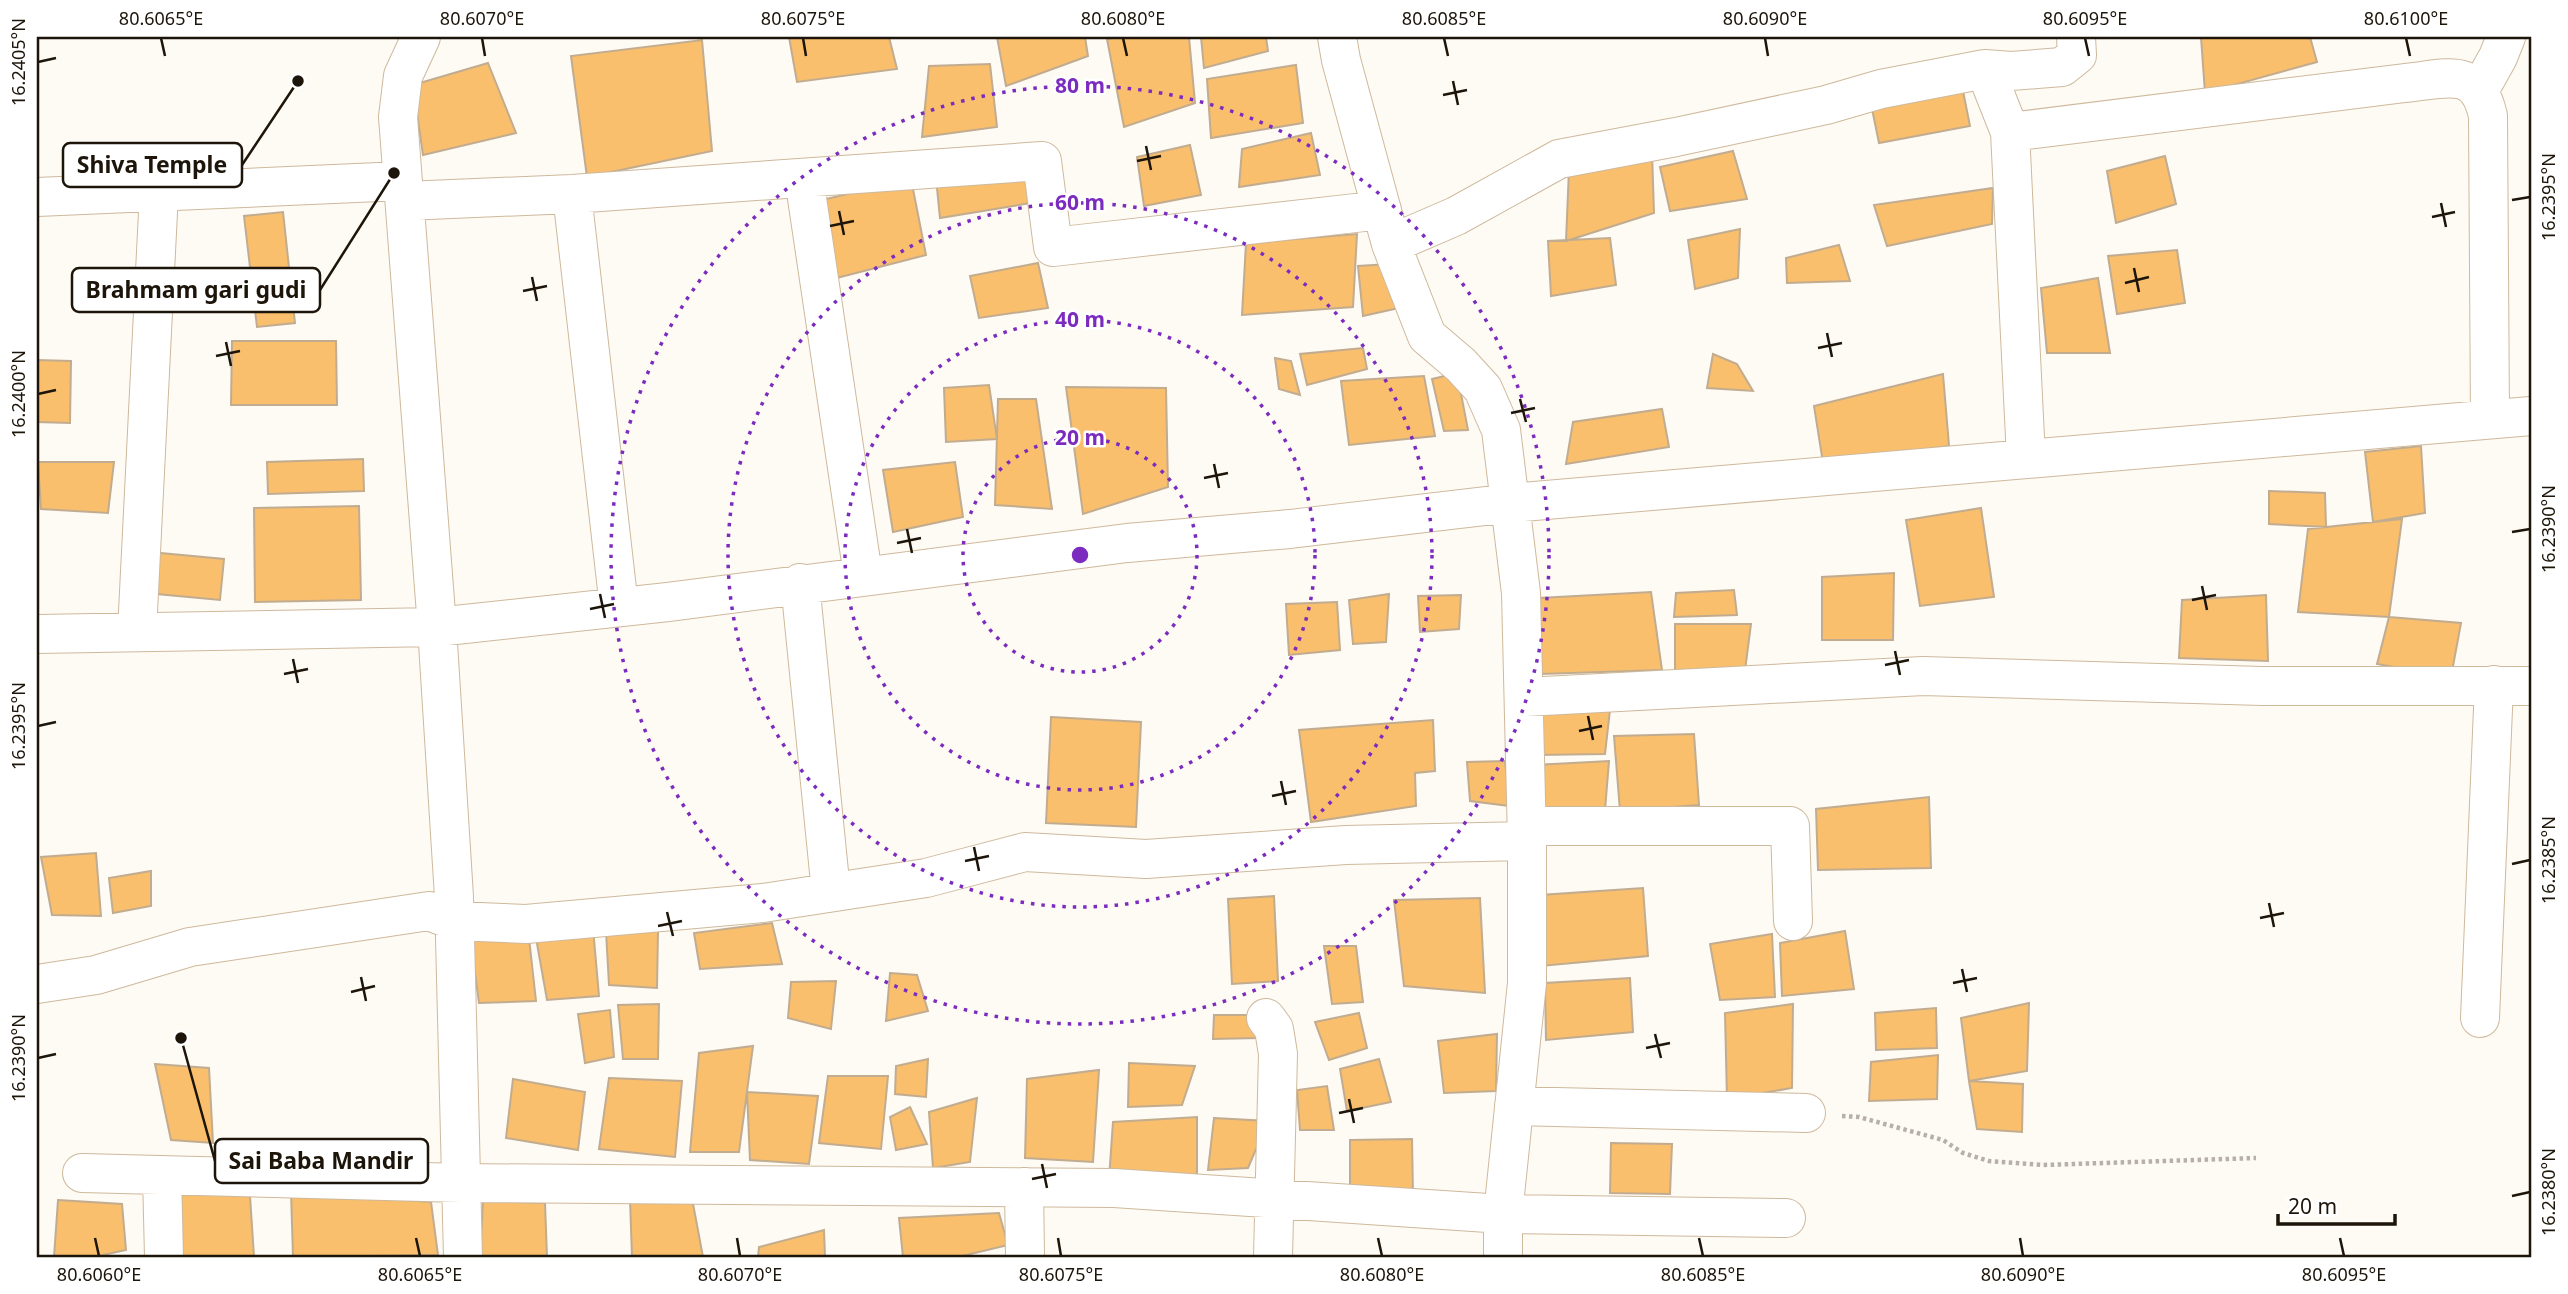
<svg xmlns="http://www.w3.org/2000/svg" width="2568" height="1294" font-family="'Noto Sans',sans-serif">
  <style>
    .building { fill: #f9bf6d; stroke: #c2ac90; stroke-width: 2 }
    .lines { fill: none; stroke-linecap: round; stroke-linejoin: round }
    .street-casing { stroke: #ceb99c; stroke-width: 40 }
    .path { stroke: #b6b0a9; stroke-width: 4.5; stroke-dasharray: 3.5 3.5; stroke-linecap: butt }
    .street { stroke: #fff; stroke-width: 38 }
    .ticks { fill: none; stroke: #1d150a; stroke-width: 2.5 }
    .ring { fill: none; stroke: #7b2cbf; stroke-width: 3.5; stroke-dasharray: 3.5 7 }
    .centre { fill: #7b2cbf; stroke: #fff; stroke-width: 3.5 }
    .ring-label { font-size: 21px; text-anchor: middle; font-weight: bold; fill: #7b2cbf; stroke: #fff; stroke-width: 5; stroke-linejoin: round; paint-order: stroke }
    .leader { fill: none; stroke: #1d150a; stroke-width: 2.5 }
    .callout-dot { fill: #1d150a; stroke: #fff; stroke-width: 2.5 }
    .callout { fill: #fff; stroke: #1d150a; stroke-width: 2.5 }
    .callout-label { font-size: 23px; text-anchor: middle; font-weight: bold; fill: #1d150a }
    .neatline { fill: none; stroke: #1d150a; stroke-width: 2.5 }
    .ticks-label { font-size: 18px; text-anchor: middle; fill: #1d150a }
  </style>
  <rect width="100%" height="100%" fill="#fefaf4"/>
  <path class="building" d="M 789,37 L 889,37 L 897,69 L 797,82 Z
    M 997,37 L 1085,37 L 1088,56 L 1006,86 Z
    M 1120,37 L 1189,37 L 1195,103 L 1124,127 L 1107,39 Z
    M 1201,37 L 1266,37 L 1268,51 L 1204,68 Z
    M 2201,37 L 2310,37 L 2317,62 L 2205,93 Z
    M 702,40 L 712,151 L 587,177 L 571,56 Z
    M 488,63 L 516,133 L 423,155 L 413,85 Z
    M 990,64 L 997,127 L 922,137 L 929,66 Z
    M 1296,65 L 1303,123 L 1211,138 L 1207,79 Z
    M 1960,76 L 1970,126 L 1879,143 L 1869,94 Z
    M 1311,133 L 1320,175 L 1239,187 L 1242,149 Z
    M 1190,145 L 1201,195 L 1144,206 L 1137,157 Z
    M 1733,151 L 1747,199 L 1670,211 L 1660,167 Z
    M 1652,153 L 1654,213 L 1566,241 L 1569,169 Z
    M 2165,156 L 2176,204 L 2116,223 L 2107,171 Z
    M 935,168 L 1032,169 L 1031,203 L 940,218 Z
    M 911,179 L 926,255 L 829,280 L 822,200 Z
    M 1993,188 L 1992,224 L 1887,246 L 1874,205 Z
    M 283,212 L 295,323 L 257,327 L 244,216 Z
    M 1740,229 L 1738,278 L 1695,289 L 1688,240 Z
    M 1357,234 L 1353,307 L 1242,315 L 1246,243 Z
    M 1610,238 L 1616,285 L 1551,296 L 1548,241 Z
    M 1839,245 L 1850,281 L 1787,283 L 1786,258 Z
    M 2177,250 L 2185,303 L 2117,314 L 2108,256 Z
    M 1038,263 L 1048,308 L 979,318 L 970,276 Z
    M 1390,264 L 1399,308 L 1363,316 L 1358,266 Z
    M 2098,278 L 2110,353 L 2047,353 L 2041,288 Z
    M 232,341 L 336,341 L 337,405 L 231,405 Z
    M 1363,348 L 1367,369 L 1307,385 L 1300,354 Z
    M 1713,354 L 1737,364 L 1753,391 L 1707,388 Z
    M 1275,358 L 1291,361 L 1300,395 L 1279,389 Z
    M 37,360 L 71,361 L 70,423 L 37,422 Z
    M 1457,373 L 1468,430 L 1444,431 L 1432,379 Z
    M 1943,374 L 1949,446 L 1823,463 L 1814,406 Z
    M 1424,376 L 1435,436 L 1349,445 L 1341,381 Z
    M 989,385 L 997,439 L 946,442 L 944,388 Z
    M 1066,387 L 1166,388 L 1168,487 L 1083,514 Z
    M 998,399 L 1036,399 L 1052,509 L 995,505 Z
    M 1662,409 L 1669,447 L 1566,464 L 1573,422 Z
    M 2421,446 L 2425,513 L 2373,522 L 2365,452 Z
    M 363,459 L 364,491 L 268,494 L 267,462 Z
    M 38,462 L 114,462 L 108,513 L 41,509 Z
    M 955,462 L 963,517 L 893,532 L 883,470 Z
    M 2269,491 L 2325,493 L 2326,527 L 2269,524 Z
    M 359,506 L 361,600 L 255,602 L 254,508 Z
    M 1981,508 L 1994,597 L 1920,606 L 1906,520 Z
    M 2402,519 L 2389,617 L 2298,612 L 2308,529 Z
    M 150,552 L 224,559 L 220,600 L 146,593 Z
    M 1894,573 L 1893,640 L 1822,640 L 1822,577 Z
    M 1734,590 L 1737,615 L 1674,617 L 1676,593 Z
    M 1651,592 L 1662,670 L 1541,674 L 1539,598 Z
    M 1389,594 L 1386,642 L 1353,644 L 1349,600 Z
    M 1461,595 L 1459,629 L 1420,632 L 1418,596 Z
    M 2266,595 L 2268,661 L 2179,658 L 2182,600 Z
    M 1337,602 L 1340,650 L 1289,655 L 1286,604 Z
    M 2389,617 L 2461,623 L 2451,677 L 2377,664 Z
    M 1675,624 L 1751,624 L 1744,678 L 1675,683 Z
    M 1610,710 L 1605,754 L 1537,755 L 1538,712 Z
    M 1051,717 L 1141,722 L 1136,827 L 1046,823 Z
    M 1433,720 L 1435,771 L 1415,773 L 1416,806 L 1311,822 L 1299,730 Z
    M 1694,734 L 1699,805 L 1620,811 L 1614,736 Z
    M 1505,761 L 1510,806 L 1470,801 L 1467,762 Z
    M 1609,761 L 1605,810 L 1535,826 L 1534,765 Z
    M 1929,797 L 1931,868 L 1818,870 L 1816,809 Z
    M 96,853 L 101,916 L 52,915 L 41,857 Z
    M 151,871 L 151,906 L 113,913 L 109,878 Z
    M 1643,888 L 1648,956 L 1541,966 L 1540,895 Z
    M 1274,896 L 1278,981 L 1232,984 L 1228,899 Z
    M 1480,898 L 1485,993 L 1404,986 L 1394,900 Z
    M 772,923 L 782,964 L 700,969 L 694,933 Z
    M 469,927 L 528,929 L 536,1001 L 479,1003 Z
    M 593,928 L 599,996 L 547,1000 L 536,938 Z
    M 606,931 L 658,931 L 657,988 L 609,985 Z
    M 1845,931 L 1854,989 L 1782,996 L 1780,943 Z
    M 1772,934 L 1775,997 L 1720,1000 L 1710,944 Z
    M 1324,946 L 1356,946 L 1363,1002 L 1332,1004 Z
    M 890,973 L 917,975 L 928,1011 L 886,1021 Z
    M 1630,978 L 1633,1032 L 1546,1040 L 1545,983 Z
    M 836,981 L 831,1029 L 788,1018 L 791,982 Z
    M 2029,1003 L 2027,1071 L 1969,1081 L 1961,1018 Z
    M 659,1004 L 658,1059 L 623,1059 L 618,1005 Z
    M 1793,1004 L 1792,1088 L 1727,1099 L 1725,1013 Z
    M 1936,1008 L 1937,1048 L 1876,1050 L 1875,1013 Z
    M 610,1010 L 614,1057 L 585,1063 L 578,1014 Z
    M 1359,1013 L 1367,1048 L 1329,1060 L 1315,1022 Z
    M 1214,1015 L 1256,1015 L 1259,1038 L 1213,1039 Z
    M 1497,1034 L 1496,1091 L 1444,1093 L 1438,1041 Z
    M 753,1046 L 739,1152 L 690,1152 L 699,1053 Z
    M 1938,1055 L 1937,1099 L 1869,1101 L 1871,1062 Z
    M 928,1059 L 926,1097 L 895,1094 L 896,1066 Z
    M 1379,1059 L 1391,1102 L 1347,1111 L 1340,1069 Z
    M 1129,1063 L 1195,1066 L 1182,1105 L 1128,1107 Z
    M 155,1064 L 209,1068 L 213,1143 L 171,1140 Z
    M 1099,1070 L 1093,1162 L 1025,1158 L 1027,1079 Z
    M 828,1076 L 888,1076 L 881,1149 L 819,1143 Z
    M 609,1078 L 682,1081 L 675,1157 L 599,1149 Z
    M 513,1079 L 585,1092 L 578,1150 L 506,1138 Z
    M 1969,1081 L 2023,1084 L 2022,1132 L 1977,1129 Z
    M 1327,1086 L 1334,1130 L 1300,1130 L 1297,1090 Z
    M 747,1092 L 818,1096 L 809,1164 L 750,1160 Z
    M 977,1098 L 970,1162 L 933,1168 L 929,1112 Z
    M 910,1107 L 927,1144 L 896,1150 L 890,1117 Z
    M 1197,1117 L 1197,1176 L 1109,1179 L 1113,1122 Z
    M 1214,1118 L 1268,1121 L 1248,1168 L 1208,1170 Z
    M 1412,1139 L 1413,1196 L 1350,1192 L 1350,1140 Z
    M 1611,1143 L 1672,1144 L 1670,1194 L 1610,1193 Z
    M 177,1188 L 250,1196 L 254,1257 L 177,1257 Z
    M 291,1191 L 431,1202 L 438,1255 L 293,1257 Z
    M 691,1193 L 703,1257 L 632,1257 L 630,1199 Z
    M 58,1200 L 122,1204 L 126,1250 L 94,1257 L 54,1257 Z
    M 483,1201 L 545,1203 L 547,1257 L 480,1257 Z
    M 999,1213 L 1008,1245 L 958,1257 L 903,1257 L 899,1218 Z
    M 824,1230 L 825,1257 L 758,1257 L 759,1247 Z"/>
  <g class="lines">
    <defs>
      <path id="street" d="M 421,37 L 403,76 L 398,117 L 437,627 L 454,897 L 463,1257
        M 1985,69 L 2010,132 L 2026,458
        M 2479,91 L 2498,57 L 2506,37
        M 2010,132 L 2405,83 C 2446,79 2477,65 2488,116 L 2490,419
        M 804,178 L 863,575
        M 572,194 L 619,607
        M 37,197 L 402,181
        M 405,201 L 572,194 L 1042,161 L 1053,247 L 1382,210
        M 1391,244 L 1456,216 L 1559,159 L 1676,137 L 1826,105 L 1881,89 L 1985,69 L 2011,71 L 2062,67 L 2077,55 L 2076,37
        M 800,583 L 831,892
        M 137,632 L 159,192
        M 37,634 L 437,627 L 668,602 L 1127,543 L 1290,529 L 1511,503 L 2531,416
        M 1525,697 L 1923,676 L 2262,686 L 2531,686
        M 1527,826 L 1790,826 L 1793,921
        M 37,984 L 96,975 L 190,947 L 429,911 L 455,921 L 526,924 L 763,903 L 926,878 L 1025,852 L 1146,859 L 1346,845 L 1527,841 L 1521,593 L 1501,430 L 1483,389 L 1461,365 L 1427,336 L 1391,244 L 1341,60 L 1337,37
        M 1266,1018 L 1274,1029 L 1278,1054 L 1273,1257
        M 2480,1018 L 2494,685
        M 1514,1106 L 1806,1113
        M 82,1173 L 461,1183 L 1114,1188 L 1503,1214 L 1527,983 L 1527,841
        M 162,1175 L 164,1257
        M 1024,1187 L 1025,1257
        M 1503,1257 L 1503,1214 L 1786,1218"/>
    </defs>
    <use href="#street" class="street-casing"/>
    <path class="path" d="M 1842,1116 L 1859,1117 L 1943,1140 L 1963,1153 L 1989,1161 L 2043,1165 L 2256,1158"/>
    <use href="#street" class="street"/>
  </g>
  <path class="ticks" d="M 161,38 L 165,56M 482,38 L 485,56M 803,38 L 806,56M 1123,38 L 1127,56M 1444,38 L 1448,56M 1765,38 L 1768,56M 2085,38 L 2089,56M 2406,38 L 2410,56M 38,62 L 56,58M 1453,81 L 1458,105M 1443,95 L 1467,90M 1146,146 L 1151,170M 1137,161 L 1161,156M 2512,200 L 2530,197M 2441,203 L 2446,227M 839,211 L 844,235M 2432,217 L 2455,212M 830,226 L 854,221M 2134,268 L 2139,292M 532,277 L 537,301M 2125,283 L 2149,277M 523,291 L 547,286M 1827,333 L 1832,357M 226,342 L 231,366M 1818,348 L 1842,343M 216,356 L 240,351M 38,394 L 56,390M 1520,399 L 1526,422M 1511,413 L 1535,408M 1214,464 L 1219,488M 1204,478 L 1228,473M 907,529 L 912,553M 2512,532 L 2530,529M 897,543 L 921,538M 2202,586 L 2207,610M 600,594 L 605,618M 2192,600 L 2216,595M 590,609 L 614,604M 1895,651 L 1900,675M 293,659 L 298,683M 1885,665 L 1909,660M 284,674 L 308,669M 1588,716 L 1593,740M 38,726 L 56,722M 1579,731 L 1602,726M 1281,781 L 1286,805M 1272,796 L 1296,791M 974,847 L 979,871M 965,861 L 989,856M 2512,864 L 2530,860M 2269,903 L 2274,927M 667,912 L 673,936M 2260,918 L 2284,913M 658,926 L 682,921M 1962,969 L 1967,992M 361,977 L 366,1001M 1953,983 L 1977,978M 351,992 L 375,986M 1655,1034 L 1661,1058M 1646,1048 L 1670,1043M 38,1058 L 56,1054M 1349,1099 L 1354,1123M 1339,1113 L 1363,1108M 1042,1164 L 1047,1188M 1032,1179 L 1056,1174M 2512,1196 L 2530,1192M 95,1238 L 99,1256M 416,1238 L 420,1256M 737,1238 L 740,1256M 1058,1238 L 1061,1256M 1378,1238 L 1382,1256M 1699,1238 L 1703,1256M 2020,1238 L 2023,1256M 2340,1238 L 2344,1256"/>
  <g class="ring">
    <circle cx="1080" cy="555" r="117"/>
    <circle cx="1080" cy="555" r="235"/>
    <circle cx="1080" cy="555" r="352"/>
    <circle cx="1080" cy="555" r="469"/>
  </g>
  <circle cx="1080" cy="555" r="10" class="centre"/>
  <g class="ring-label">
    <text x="1080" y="93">80 m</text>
    <text x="1080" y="210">60 m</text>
    <text x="1080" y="327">40 m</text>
    <text x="1080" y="445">20 m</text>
  </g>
  <path class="leader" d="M298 81L242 165M394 173L320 290M181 1038L215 1161"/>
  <g class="callout-dot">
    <circle cx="298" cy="81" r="7"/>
    <circle cx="394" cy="173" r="7"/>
    <circle cx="181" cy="1038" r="7"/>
  </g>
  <g class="callout">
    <rect x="63" y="143" width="179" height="44" rx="7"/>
    <rect x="72" y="268" width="248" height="44" rx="7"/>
    <rect x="215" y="1139" width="213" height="44" rx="7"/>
  </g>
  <g class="callout-label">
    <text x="152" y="173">Shiva Temple</text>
    <text x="196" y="298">Brahmam gari gudi</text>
    <text x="321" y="1169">Sai Baba Mandir</text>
  </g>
  <rect width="2568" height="1294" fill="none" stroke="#ffffff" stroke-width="77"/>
  <path d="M2278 1214v10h117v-10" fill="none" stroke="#1d150a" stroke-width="3.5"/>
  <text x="2288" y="1214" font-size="21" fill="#1d150a" stroke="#ffffff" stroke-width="5" paint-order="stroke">20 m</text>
  <rect x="38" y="38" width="2492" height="1218" class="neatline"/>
  <g class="ticks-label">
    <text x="161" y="25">80.6065°E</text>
    <text x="482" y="25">80.6070°E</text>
    <text x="803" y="25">80.6075°E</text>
    <text x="1123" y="25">80.6080°E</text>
    <text x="1444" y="25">80.6085°E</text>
    <text x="1765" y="25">80.6090°E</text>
    <text x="2085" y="25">80.6095°E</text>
    <text x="2406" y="25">80.6100°E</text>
    <text transform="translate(19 62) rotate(-90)" y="6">16.2405°N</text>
    <text transform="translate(2549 197) rotate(-90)" y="6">16.2395°N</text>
    <text transform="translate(19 394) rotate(-90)" y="6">16.2400°N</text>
    <text transform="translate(2549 529) rotate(-90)" y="6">16.2390°N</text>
    <text transform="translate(19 726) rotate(-90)" y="6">16.2395°N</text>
    <text transform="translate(2549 860) rotate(-90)" y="6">16.2385°N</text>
    <text transform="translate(19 1058) rotate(-90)" y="6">16.2390°N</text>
    <text transform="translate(2549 1192) rotate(-90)" y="6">16.2380°N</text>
    <text x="99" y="1281">80.6060°E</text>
    <text x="420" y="1281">80.6065°E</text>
    <text x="740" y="1281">80.6070°E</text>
    <text x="1061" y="1281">80.6075°E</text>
    <text x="1382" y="1281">80.6080°E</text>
    <text x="1703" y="1281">80.6085°E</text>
    <text x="2023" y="1281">80.6090°E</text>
    <text x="2344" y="1281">80.6095°E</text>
  </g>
</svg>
